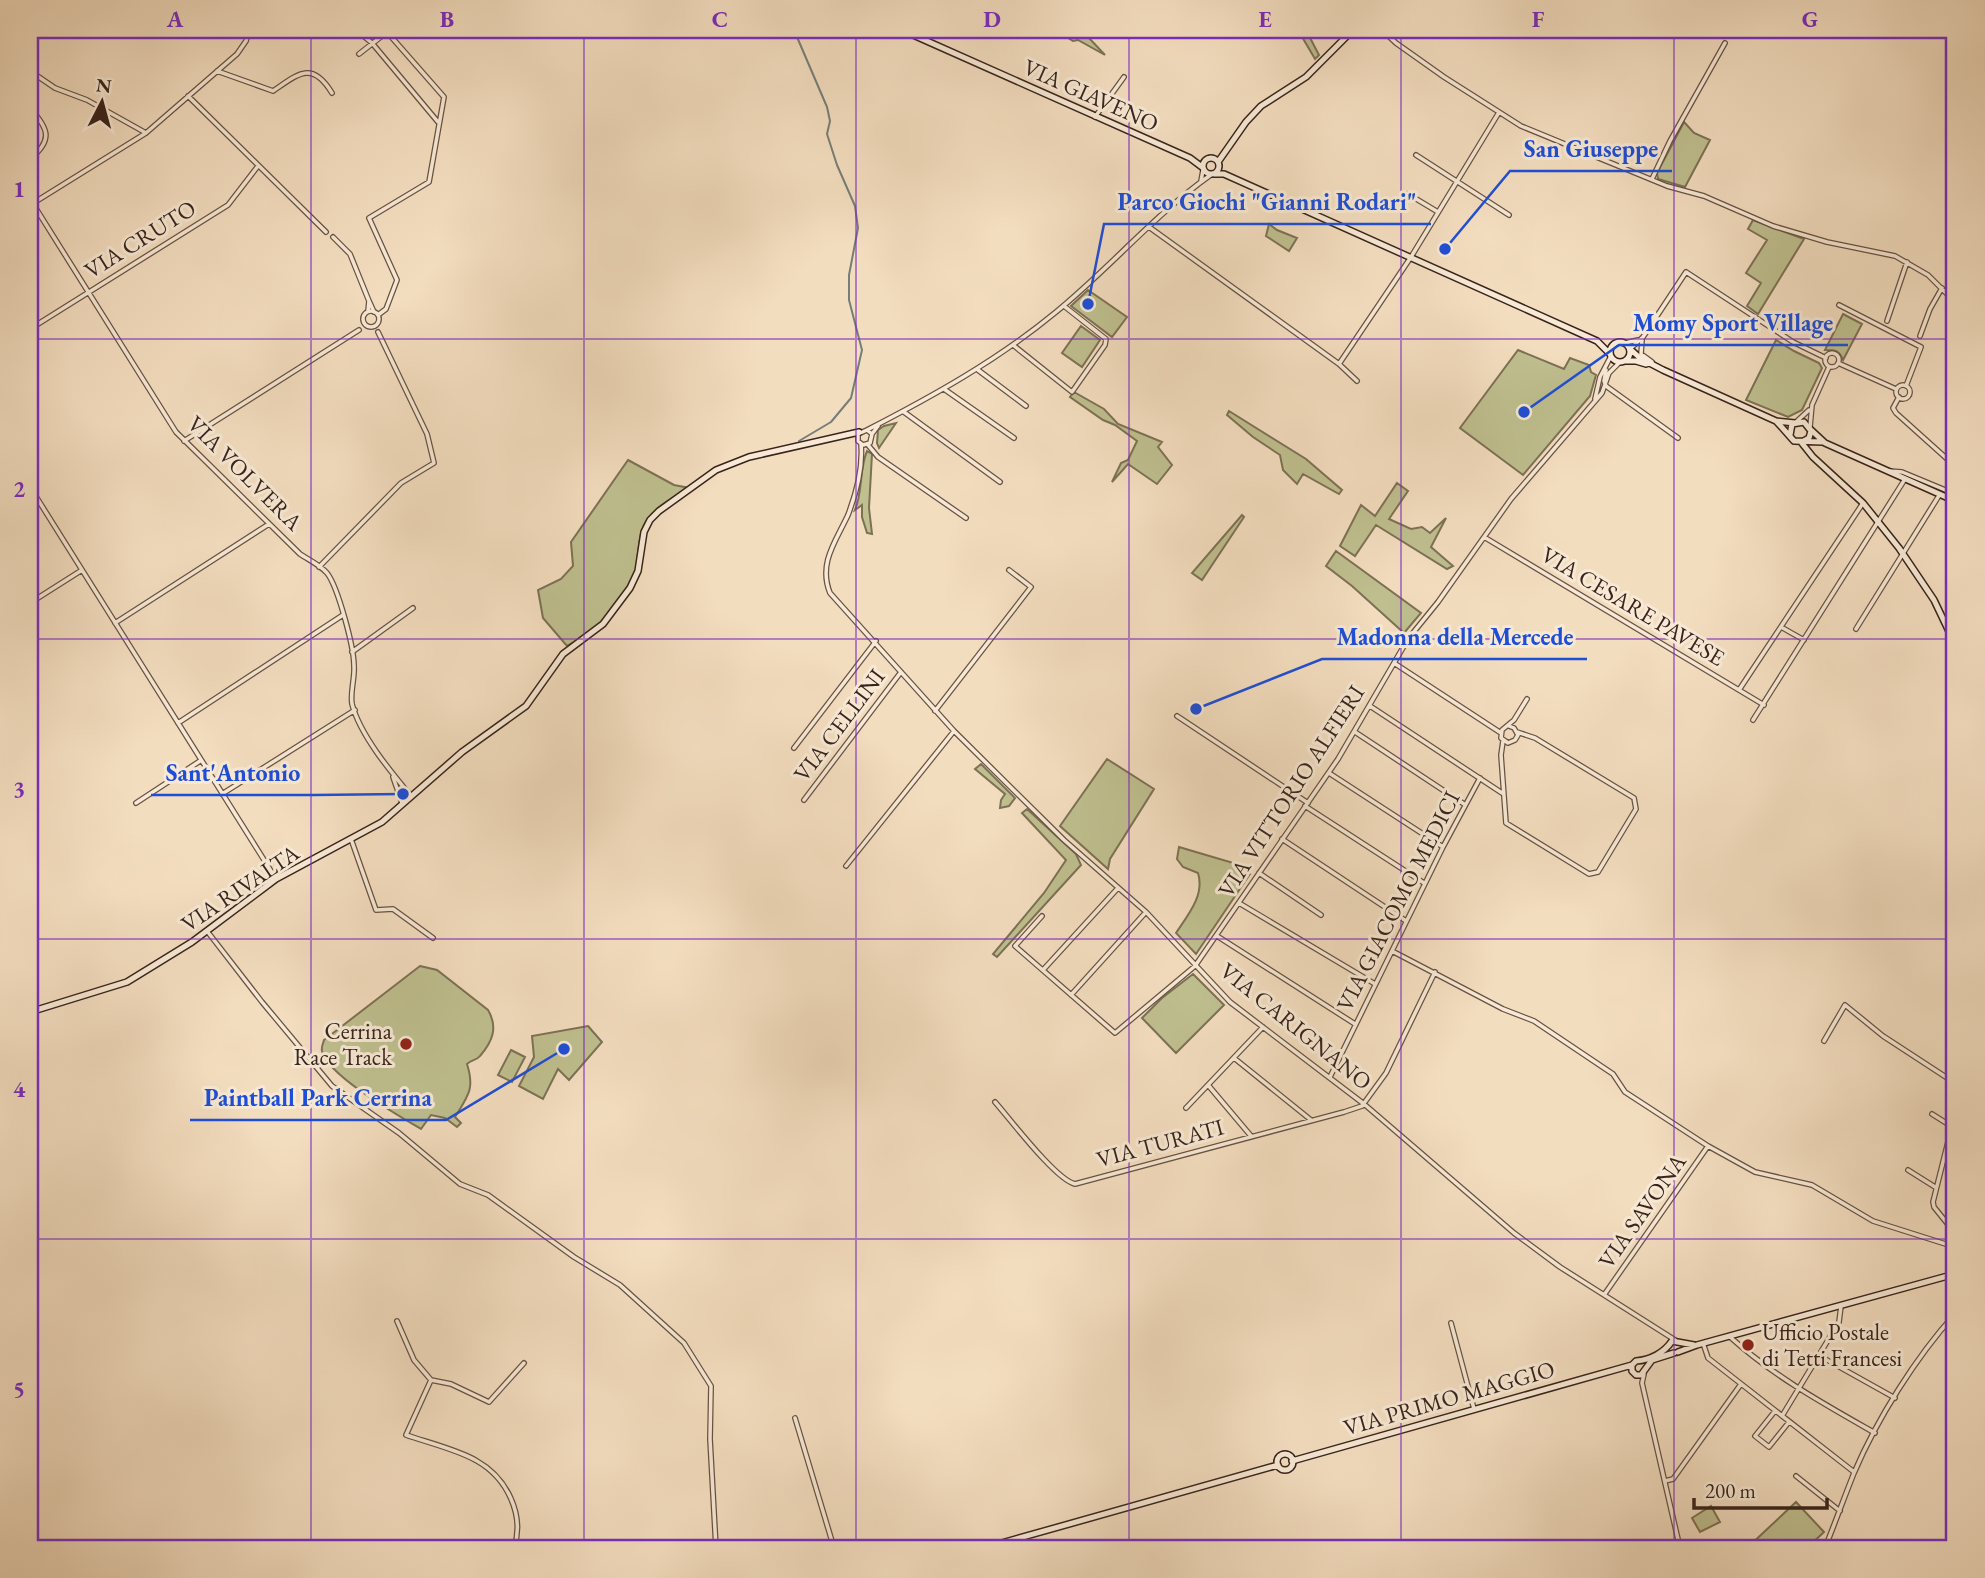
<svg xmlns="http://www.w3.org/2000/svg" width="1985" height="1578" font-family="'EB Garamond',serif">
  <style>
    .green { fill: #bfbf8f; stroke: #7c7155; stroke-width: 2 }
    .lines { fill: none; stroke-linecap: round; stroke-linejoin: round }
    .stream { stroke: #757e79; stroke-width: 2 }
    .street-casing { stroke: #685244; stroke-width: 6 }
    .secondary-casing { stroke: #39231b; stroke-width: 8 }
    .street { stroke: #f7e9d5; stroke-width: 3.5 }
    .secondary { stroke: #f7e9d5; stroke-width: 5 }
    .grid { fill: none; stroke: #7b2cbf; stroke-width: 2; stroke-opacity: 0.55 }
    .poi-dot { fill: #8f2418; stroke: #f7e9d5; stroke-width: 2.5 }
    .labels { text-anchor: middle; dominant-baseline: central; stroke-width: 6; stroke-linejoin: round; paint-order: stroke }
    .street-label { font-size: 23px; fill: #39231b; stroke: #f7e9d5 }
    .poi-label { font-size: 23px; fill: #39231b; stroke: #f7e9d5; text-anchor: end }
    .leader { fill: none; stroke: #1d4ed8; stroke-width: 2.5 }
    .callout-dot { fill: #1d4ed8; stroke: #f7e9d5; stroke-width: 2.5 }
    .callout-label { font-size: 24px; text-anchor: middle; font-weight: bold; fill: #1d4ed8; stroke: #f7e9d5; stroke-width: 6; stroke-linejoin: round; paint-order: stroke }
    .neatline { fill: none; stroke: #7b2cbf; stroke-width: 2.5 }
    .grid-label { font-size: 23px; text-anchor: middle; font-weight: bold; fill: #7b2cbf }
  </style>
  <rect width="100%" height="100%" fill="#f3ddbf"/>
  <filter id="stains"><feTurbulence type="fractalNoise" baseFrequency=".00286" numOctaves="4"/><feColorMatrix values="0 0 0 0 .2 0 0 0 0 .09 0 0 0 0 .02 0 0 0 .5 -.17"/></filter>
  <radialGradient id="worn" r=".72"><stop offset=".6" stop-color="#630" stop-opacity="0"/><stop offset="1" stop-color="#630" stop-opacity=".3"/></radialGradient>
  <path class="green" d="M 1055,30 L 1066,30 L 1070,32 L 1075,30 L 1090,39 L 1105,55 L 1078,40 L 1073,41 Z
    M 1298,30 L 1306,30 L 1319,55 L 1315,59 Z
    M 1684,122 L 1694,133 L 1710,140 L 1685,187 L 1658,179 L 1657,173 Z
    M 1753,220 L 1804,239 L 1758,314 L 1747,306 L 1761,283 L 1746,273 L 1767,240 L 1748,229 Z
    M 1269,224 L 1277,230 L 1297,238 L 1289,251 L 1266,236 Z
    M 1088,290 L 1127,317 L 1112,337 L 1071,306 Z
    M 1843,314 L 1862,324 L 1843,360 C 1839,350 1835,350 1825,350 Z
    M 1081,326 L 1100,340 L 1082,367 L 1062,353 Z
    M 1776,340 L 1794,351 L 1819,363 L 1822,368 L 1802,410 L 1788,417 L 1746,400 Z
    M 1518,350 L 1564,369 L 1570,358 L 1589,365 L 1591,372 L 1596,375 L 1590,396 L 1523,475 L 1460,428 Z
    M 1074,392 L 1104,409 L 1118,424 L 1162,442 L 1158,447 L 1172,465 L 1157,484 L 1128,464 L 1112,482 L 1121,463 L 1128,460 L 1137,441 L 1115,425 L 1103,420 L 1070,397 Z
    M 1229,411 L 1306,459 L 1342,490 L 1339,494 L 1303,474 L 1297,484 L 1283,470 L 1280,455 L 1253,437 L 1227,415 Z
    M 896,423 L 879,448 L 877,443 L 878,430 L 884,426 Z
    M 867,451 L 872,454 L 869,508 L 872,534 L 867,533 L 862,517 L 862,505 L 855,510 C 863,491 859,470 867,451 Z
    M 628,460 L 674,485 L 690,488 C 673,498 653,507 644,525 C 637,539 639,558 635,573 C 626,604 594,632 567,646 L 543,618 L 538,590 L 561,579 L 573,566 L 571,542 Z
    M 1397,483 L 1408,491 L 1389,519 L 1411,529 L 1422,527 L 1430,533 L 1446,518 L 1431,547 L 1453,566 L 1447,569 L 1376,525 L 1355,556 L 1340,546 L 1361,505 L 1375,516 Z
    M 1242,515 L 1244,517 L 1202,580 L 1192,573 Z
    M 1336,551 L 1421,613 L 1404,633 L 1352,586 L 1326,566 Z
    M 1107,759 L 1154,789 L 1110,859 L 1108,869 L 1060,826 Z
    M 981,764 L 1015,798 L 1009,806 L 1000,808 L 1001,800 L 1005,794 L 975,769 Z
    M 1027,809 L 1076,854 L 1081,865 L 997,957 L 993,954 L 1044,893 L 1066,860 L 1022,813 Z
    M 1179,847 L 1247,867 L 1250,874 L 1196,954 L 1176,933 C 1188,915 1205,895 1198,873 L 1183,867 L 1177,859 Z
    M 420,966 L 437,970 L 488,1010 C 498,1027 493,1041 480,1056 C 477,1060 471,1060 467,1064 C 475,1089 468,1096 455,1117 L 461,1123 L 457,1127 L 445,1118 L 431,1115 L 421,1129 C 399,1116 327,1075 322,1051 C 321,1047 323,1044 324,1040 Z
    M 1193,974 L 1224,1005 L 1176,1053 L 1142,1018 L 1162,998 Z
    M 588,1026 L 602,1042 L 569,1080 L 558,1069 L 543,1099 L 519,1086 L 534,1057 L 532,1036 Z
    M 511,1050 L 525,1057 L 512,1082 L 498,1075 Z
    M 1796,1502 L 1824,1532 L 1807,1548 L 1747,1548 Z
    M 1711,1506 L 1720,1522 L 1700,1532 L 1692,1518 Z"/>
  <g class="lines">
    <path class="stream" d="M 794,30 L 827,107 L 830,121 L 827,134 L 837,165 L 855,206 L 858,228 L 849,275 L 849,300 L 862,350 L 851,398 L 831,422 L 799,441"/>
    <defs>
      <path id="street" d="M 356,30 L 372,43 L 438,122
        M 455,30 L 455,34
        M 1382,30 L 1396,43 L 1444,77 L 1521,126 L 1667,186 L 1704,196 L 1773,226 L 1827,242 L 1895,256 L 1928,275 L 1955,302
        M 359,54 L 387,32 L 444,97 L 429,182 L 369,218 L 397,280 L 386,309 L 378,315
        M 30,71 L 55,88 L 87,100 L 146,133
        M 217,71 L 273,91 C 298,74 312,60 332,93
        M 188,96 L 326,232
        M 30,108 C 48,128 54,140 30,159
        M 1095,117 L 1124,77
        M 1416,155 L 1509,215
        M 1652,179 L 1670,141 L 1725,43
        M 1201,181 L 1203,170
        M 1408,194 L 1438,212
        M 30,199 L 31,201
        M 35,202 L 146,133 L 237,54 L 246,41 L 249,30
        M 35,207 L 176,432 L 300,554 C 309,560 320,565 327,573 C 338,587 354,647 354,666 C 355,678 350,692 352,704 C 360,735 391,772 411,796
        M 1149,227 L 1339,364 L 1357,381
        M 333,237 L 350,254 L 369,301
        M 1839,305 L 1921,347 L 1906,386
        M363 319a8 8 0 1 1 16 0a8 8 0 1 1-16 0Z
        M 368,311 L 369,301 L 374,312
        M 1887,321 L 1907,262
        M 30,329 L 228,205 L 258,166
        M 1920,336 L 1930,309 L 1942,288
        M 1642,340 L 1641,354 L 1652,362
        M 1625,343 L 1638,340
        M 1013,345 L 1072,392 L 1105,345 L 1106,339 L 1064,306
        M 1630,349 L 1643,337 L 1686,272 L 1793,342 L 1826,358
        M1825 360a7 7 0 1 1 14 0a7 7 0 1 1-14 0Z
        M 1838,363 L 1896,389
        M 1339,364 L 1411,257 L 1498,114
        M 978,370 L 1026,406
        M 1606,370 L 1604,381 L 1606,386 L 1678,438
        M 1953,377 L 1955,373
        M1896 392a7 7 0 1 1 14 0a7 7 0 1 1-14 0Z
        M 944,389 L 1014,438
        M 1899,397 L 1893,408 L 1896,413 L 1955,466
        M 1595,399 L 1600,377 L 1611,356
        M 904,412 L 1000,482
        M 1795,423 L 1809,410
        M 1810,427 L 1812,405 L 1829,367
        M 867,430 C 933,396 998,360 1056,312 C 1110,268 1155,214 1212,174
        M 872,434 L 867,430 L 858,434 L 858,441 L 863,445 L 870,443 L 872,434 L 878,426
        M 184,441 L 359,330
        M 861,444 C 863,466 856,494 848,515 C 836,541 818,563 830,593 L 954,731 L 1064,840 L 1146,912 L 1230,1002 L 1364,1104 L 1514,1233 L 1560,1267 L 1675,1340
        M 868,445 L 878,457 L 966,518
        M 1889,471 L 1902,472 L 1955,494
        M 30,487 L 276,879
        M 1949,492 L 1955,482
        M 1484,537 L 1764,705
        M 319,567 L 401,483 L 434,463 L 427,434 L 378,332
        M 30,603 L 82,570
        M 115,623 L 269,524
        M 1781,627 L 1804,640
        M 1856,629 L 1940,494
        M 352,652 L 413,608
        M 1394,663 L 1501,733
        M 1739,690 L 1863,503
        M 1370,706 L 1502,793
        M 935,711 L 1031,587 L 1009,570
        M 1177,716 L 1308,803
        M 1753,720 L 1905,479
        M 178,723 L 343,615
        M 1509,726 L 1514,728 L 1518,735 L 1515,740 L 1508,743 L 1501,738 L 1502,730 L 1514,720 L 1527,699
        M 1355,732 L 1464,804
        M 1503,741 L 1501,755 L 1506,823 L 1589,874 L 1598,872 L 1636,809 L 1634,798 L 1535,738 L 1517,732
        M 794,748 L 876,641
        M 1329,773 L 1443,847
        M 393,777 L 402,803
        M 222,794 L 355,710
        M 804,800 L 901,672
        M 136,803 L 200,761
        M 1305,806 L 1424,883
        M 351,839 L 376,910 L 393,909 L 433,938
        M 1282,839 L 1406,921
        M 846,866 L 954,731
        M 1259,873 L 1321,915
        M 1239,903 L 1375,984
        M 1042,916 L 1015,946 L 1115,1033 L 1195,966 L 1338,759 L 1408,639 L 1438,602 L 1511,499 L 1602,393 L 1609,373 L 1620,362
        M 207,931 L 262,1002 L 332,1086 L 399,1133 L 460,1184 L 488,1195 L 574,1257 L 620,1285 L 684,1343 L 711,1386 L 710,1439 L 716,1548
        M 1217,936 L 1355,1024
        M 1392,951 L 1503,1009 L 1534,1021 L 1613,1074 L 1625,1092 L 1708,1146 L 1755,1172 L 1812,1185 L 1873,1221 L 1955,1247
        M 1043,970 L 1118,888
        M 1071,995 L 1146,912
        M 1824,1041 L 1845,1005 L 1883,1036 L 1955,1083
        M 1234,1058 L 1311,1120
        M 1330,1077 L 1443,847 L 1480,778
        M 1208,1085 L 1251,1136
        M 995,1102 C 1010,1119 1056,1180 1075,1184 L 1344,1112 L 1362,1106 L 1386,1073 L 1435,972
        M 1186,1108 L 1263,1027
        M 1932,1114 L 1951,1126
        M 1955,1114 L 1933,1202 L 1934,1207 L 1955,1233
        M 1908,1170 L 1935,1187
        M 1604,1295 L 1708,1146
        M 397,1321 L 414,1360 L 431,1380
        M 1451,1323 L 1474,1409
        M 1729,1336 C 1773,1376 1824,1404 1875,1433
        M 1703,1343 L 1708,1358 L 1854,1472
        M 1818,1355 L 1895,1398
        M 1644,1374 L 1642,1383 L 1680,1548
        M 1775,1411 L 1755,1436 L 1769,1447 L 1789,1422
        M 1782,1416 L 1839,1322 L 1841,1306
        M 795,1418 L 834,1548
        M 1796,1476 L 1840,1511
        M 1665,1481 L 1673,1479 L 1741,1384
        M 514,1548 C 525,1515 507,1478 477,1461 C 459,1450 426,1442 406,1435 L 431,1380 L 451,1384 L 489,1402 L 524,1363
        M 1825,1548 C 1835,1523 1844,1498 1854,1473 C 1877,1419 1916,1357 1955,1314"/>
      <path id="secondary" d="M 902,30 L 1190,158 L 1202,167
        M1203 166a8 8 0 1 1 16 0a8 8 0 1 1-16 0Z
        M 1218,162 L 1246,122 L 1261,106 L 1306,77 L 1353,30
        M 1214,174 L 1224,174 L 1597,341 L 1610,354
        M1610 352a10 10 0 1 1 20 0a10 10 0 1 1-20 0Z
        M 1630,349 L 1640,358 L 1663,370 L 1776,421 L 1795,423
        M 1625,361 L 1636,361 L 1646,364
        M 1777,422 L 1794,441 L 1822,442
        M 1810,429 L 1825,443 L 1955,501
        M 1790,435 L 1792,424 L 1804,422 L 1811,431 L 1809,438 L 1804,441
        M 1801,442 L 1813,457 L 1863,503 L 1899,548 L 1934,600 L 1955,644
        M 30,1012 L 127,982 L 192,942 L 276,879 L 382,822 L 462,752 L 526,706 L 563,654 L 603,624 L 630,588 L 638,571 L 644,532 L 650,520 L 659,511 L 716,470 L 749,457 L 859,432
        M 1678,1352 L 1697,1345 L 1955,1274
        M 1674,1353 L 1652,1360 L 1641,1375 L 1636,1375 L 1632,1371 L 1632,1365 L 1636,1361 C 1650,1360 1664,1353 1672,1341 L 1694,1345
        M1277 1462a8 8 0 1 1 16 0a8 8 0 1 1-16 0Z
        M 1292,1461 L 1632,1365
        M 984,1548 L 1278,1465"/>
    </defs>
    <use href="#street" class="street-casing"/>
    <use href="#secondary" class="secondary-casing"/>
    <use href="#street" class="street"/>
    <use href="#secondary" class="secondary"/>
  </g>
  <path class="grid" d="M 311,30 L 311,1548M 584,30 L 584,1548M 856,30 L 856,1548M 1129,30 L 1129,1548M 1401,30 L 1401,1548M 1674,30 L 1674,1548M 30,339 L 1955,339M 30,639 L 1955,639M 30,939 L 1955,939M 30,1239 L 1955,1239"/>
  <g class="poi-dot">
    <circle cx="406" cy="1044" r="7"/>
    <circle cx="1748" cy="1345" r="7"/>
  </g>
  <g class="labels">
    <g class="street-label">
      <text transform="translate(1091 95) rotate(24)">VIA GIAVENO</text>
      <text transform="translate(140 239) rotate(-32)">VIA CRUTO</text>
      <text transform="translate(245 473) rotate(45)">VIA VOLVERA</text>
      <text transform="translate(1633 606) rotate(31)">VIA CESARE PAVESE</text>
      <text transform="translate(839 725) rotate(-53)">VIA CELLINI</text>
      <text transform="translate(1291 791) rotate(-57)">VIA VITTORIO ALFIERI</text>
      <text transform="translate(240 888) rotate(-34)">VIA RIVALTA</text>
      <text transform="translate(1398 901) rotate(-63)">VIA GIACOMO MEDICI</text>
      <text transform="translate(1296 1026) rotate(39)">VIA CARIGNANO</text>
      <text transform="translate(1160 1143) rotate(-15)">VIA TURATI</text>
      <text transform="translate(1642 1211) rotate(-55)">VIA SAVONA</text>
      <text transform="translate(1449 1398) rotate(-16)">VIA PRIMO MAGGIO</text>
    </g>
    <g class="poi-label">
      <text x="392" y="1031">Cerrina<tspan x="392" dy="26">Race Track</tspan></text>
      <text x="1762" y="1332" text-anchor="start">Ufficio Postale<tspan x="1762" dy="26">di Tetti Francesi</tspan></text>
    </g>
  </g>
  <path class="leader" d="M1445 249L1510 171H1672M1088 304L1104 224H1431M1524 412L1619 345H1848M1196 709L1322 659H1587M403 794L314 795H151M564 1049L446 1120H190"/>
  <g class="callout-dot">
    <circle cx="1445" cy="249" r="7"/>
    <circle cx="1088" cy="304" r="7"/>
    <circle cx="1524" cy="412" r="7"/>
    <circle cx="1196" cy="709" r="7"/>
    <circle cx="403" cy="794" r="7"/>
    <circle cx="564" cy="1049" r="7"/>
  </g>
  <g class="callout-label">
    <text x="1591" y="157">San Giuseppe</text>
    <text x="1267" y="210">Parco Giochi "Gianni Rodari"</text>
    <text x="1733" y="331">Momy Sport Village</text>
    <text x="1455" y="645">Madonna della Mercede</text>
    <text x="233" y="781">Sant'Antonio</text>
    <text x="318" y="1106">Paintball Park Cerrina</text>
  </g>
  <rect width="1985" height="1578" fill="none" stroke="#f3ddbf" stroke-width="77"/>
  <g transform="translate(102 102) rotate(6)" stroke="#f7e9d5" stroke-width="5" paint-order="stroke">
  <path d="M0-5L12 26L0 18L-12 26Z" fill="#39231b"/>
  <text y="-10" font-size="19" font-weight="bold" text-anchor="middle" fill="#39231b">N</text>
  </g>
  <path d="M1694 1498v10h133v-10" fill="none" stroke="#39231b" stroke-width="3.5"/>
  <text x="1705" y="1498" font-size="21" fill="#39231b" stroke="#f7e9d5" stroke-width="5" paint-order="stroke">200 m</text>
  <rect x="38" y="38" width="1908" height="1502" class="neatline"/>
  <g class="grid-label">
    <text x="175" y="27">A</text>
    <text x="447" y="27">B</text>
    <text x="720" y="27">C</text>
    <text x="992" y="27">D</text>
    <text x="1265" y="27">E</text>
    <text x="1538" y="27">F</text>
    <text x="1810" y="27">G</text>
    <text x="19" y="197">1</text>
    <text x="19" y="497">2</text>
    <text x="19" y="797">3</text>
    <text x="19" y="1097">4</text>
    <text x="19" y="1397">5</text>
  </g>
  <rect width="100%" height="100%" filter="url(#stains)"/>
  <rect width="100%" height="100%" fill="url(#worn)"/>
</svg>
